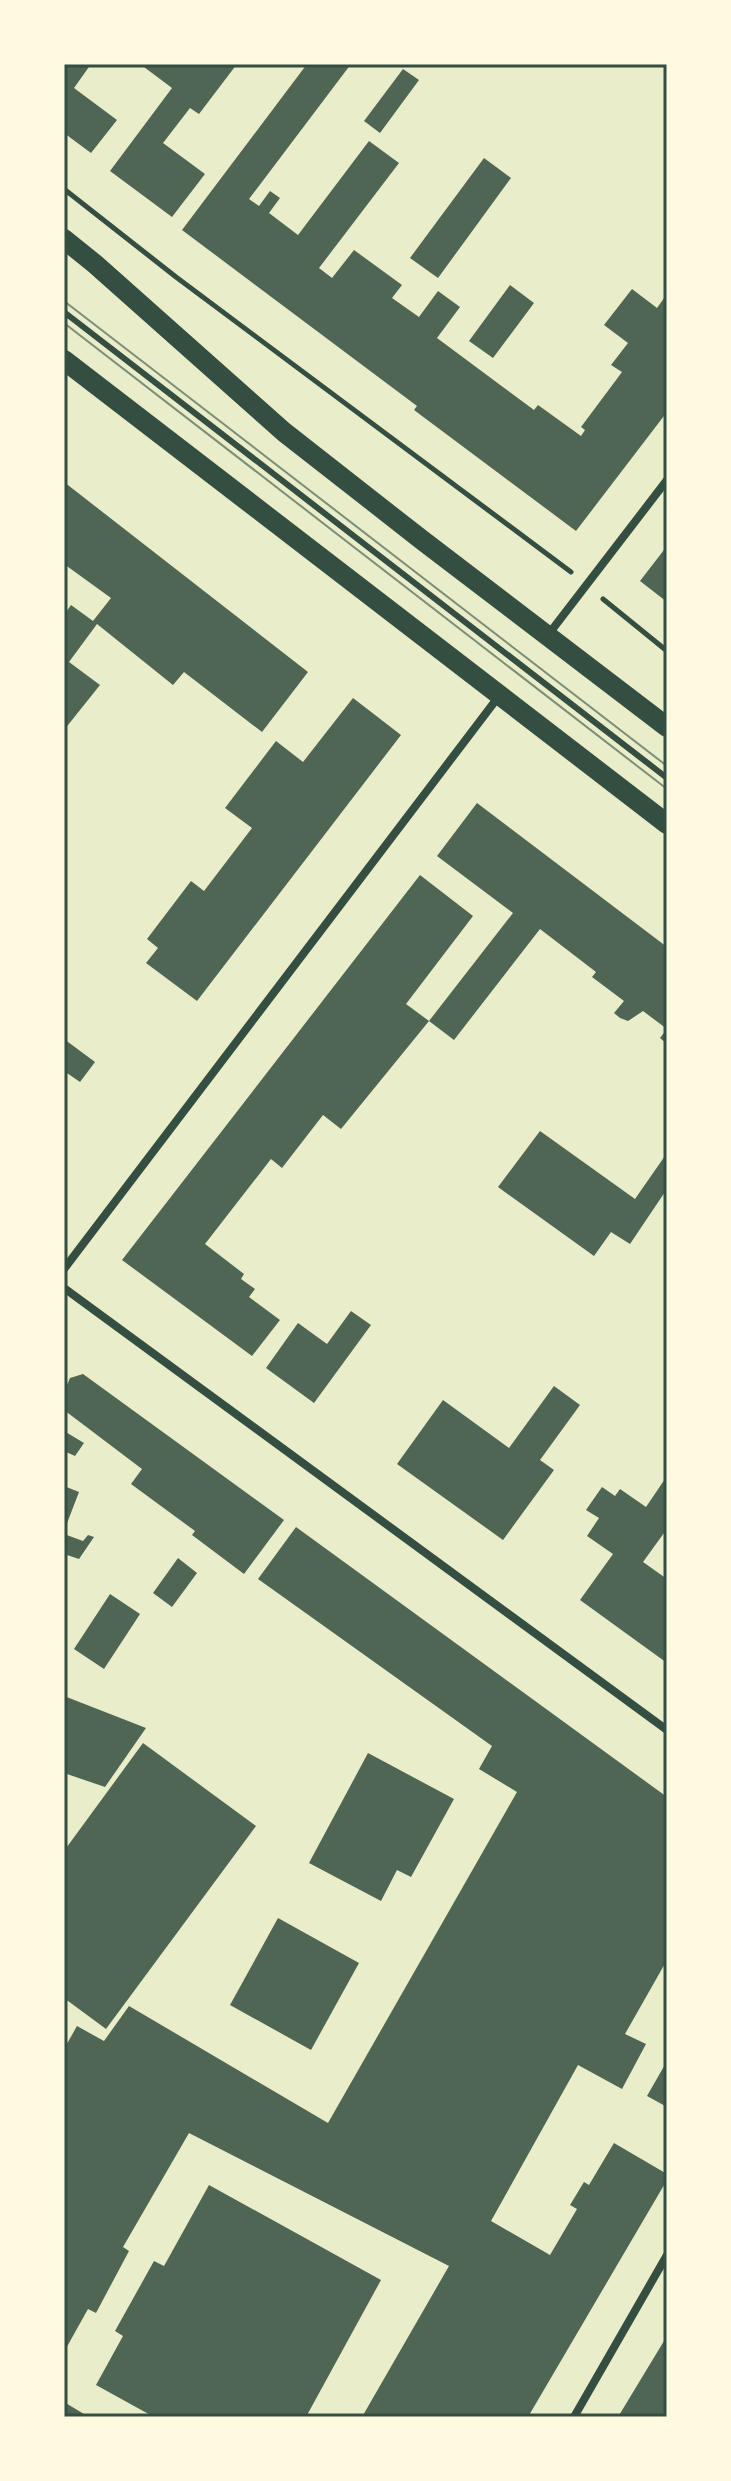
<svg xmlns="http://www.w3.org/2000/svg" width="731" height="2481" font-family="Barlow,sans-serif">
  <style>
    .building { fill: #4f6655 }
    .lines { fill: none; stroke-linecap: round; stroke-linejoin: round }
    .path { stroke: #344e41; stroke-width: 5 }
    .service { stroke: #344e41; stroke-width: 6 }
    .minor { stroke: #344e41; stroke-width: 8 }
    .primary { stroke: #344e41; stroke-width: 20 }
    .tram { stroke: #7c8e77; stroke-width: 2 }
    .neatline { fill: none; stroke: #344e41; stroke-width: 3 }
  </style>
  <rect width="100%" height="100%" fill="#e9edc9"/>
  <path class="building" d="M 64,64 L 91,64 L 74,88 L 117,120 L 91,153 L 64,133 Z
    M 140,64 L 237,64 L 199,114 L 190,108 L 163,143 L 205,174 L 172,217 L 110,171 L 172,88 Z
    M 307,64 L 351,64 L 249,199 L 259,206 L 270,191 L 280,198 L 269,213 L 298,235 L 369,141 L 399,163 L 319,268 L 332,278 L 354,250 L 402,285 L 392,298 L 419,317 L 438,291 L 460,307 L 437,338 L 534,410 L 538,405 L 581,436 L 585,430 L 581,427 L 622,372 L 611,365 L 628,343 L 604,325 L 632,289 L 657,308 L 667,294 L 667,412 L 576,531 L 414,410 L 417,406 L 182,230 Z
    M 403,69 L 419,80 L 380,133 L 364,121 Z
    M 484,158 L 511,178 L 438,278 L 410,258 Z
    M 510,285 L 534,303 L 493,358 L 469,341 Z
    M 64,482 L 308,672 L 262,732 L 184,672 L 173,685 L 97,624 L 69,662 L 100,685 L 64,730 L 64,615 L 71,605 L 93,621 L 111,598 L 64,564 Z
    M 667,546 L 667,602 L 640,581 Z
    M 353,698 L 401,735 L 197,1001 L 146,963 L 158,948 L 147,939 L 191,881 L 204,891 L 252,828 L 225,808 L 276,741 L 303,762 Z
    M 477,803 L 667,947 L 667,1044 L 660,1038 L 667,1029 L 643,1011 L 628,1021 L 620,1018 L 614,1013 L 624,1001 L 592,977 L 596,972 L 540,929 L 454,1040 L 429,1021 L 341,1129 L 323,1115 L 282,1168 L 271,1159 L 205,1244 L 244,1274 L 241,1279 L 255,1289 L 249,1297 L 280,1320 L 252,1356 L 122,1260 L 420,875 L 473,916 L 406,1004 L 429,1021 L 513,913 L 437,856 Z
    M 64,1039 L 95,1062 L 80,1082 L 64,1071 Z
    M 540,1131 L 635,1199 L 667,1153 L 667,1189 L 630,1244 L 611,1232 L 594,1256 L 498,1187 Z
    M 351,1311 L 371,1325 L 314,1403 L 266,1368 L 298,1323 L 327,1344 Z
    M 83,1374 L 284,1520 L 244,1574 L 192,1535 L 195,1531 L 131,1484 L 142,1469 L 64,1410 L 64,1392 L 70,1378 Z
    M 554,1386 L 580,1405 L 540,1460 L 554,1470 L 503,1540 L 397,1464 L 443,1400 L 509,1448 Z
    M 64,1431 L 84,1443 L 75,1456 L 64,1451 Z
    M 667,1476 L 667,1535 L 664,1533 L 643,1562 L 667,1579 L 667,1663 L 580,1600 L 613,1554 L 587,1536 L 599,1518 L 586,1510 L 602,1487 L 615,1496 L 620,1489 L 646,1507 Z
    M 64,1486 L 79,1492 L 64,1531 Z
    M 296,1527 L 667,1797 L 667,1960 L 625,2034 L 646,2044 L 622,2089 L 578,2065 L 491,2221 L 550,2255 L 577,2209 L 570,2205 L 584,2182 L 589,2185 L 614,2143 L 667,2174 L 667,2180 L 528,2417 L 362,2417 L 449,2266 L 189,2133 L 123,2247 L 129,2251 L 96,2313 L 88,2309 L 64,2352 L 64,2049 L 77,2026 L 104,2041 L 129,2006 L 328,2123 L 517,1792 L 479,1769 L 492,1746 L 258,1579 Z
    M 64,1534 L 83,1541 L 88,1535 L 94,1537 L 79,1559 L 64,1554 Z
    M 178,1558 L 197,1573 L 172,1607 L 153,1593 Z
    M 110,1594 L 140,1614 L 104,1669 L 74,1649 Z
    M 64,1696 L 146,1728 L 105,1787 L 64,1773 Z
    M 143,1743 L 256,1826 L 106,2029 L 64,1998 L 64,1851 Z
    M 368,1753 L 454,1799 L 411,1877 L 397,1870 L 381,1901 L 309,1863 Z
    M 278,1918 L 359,1963 L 311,2050 L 230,2005 Z
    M 667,2061 L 667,2107 L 647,2096 Z
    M 209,2185 L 381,2280 L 306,2417 L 154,2417 L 96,2385 L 123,2336 L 115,2331 L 154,2261 L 164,2266 Z
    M 667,2336 L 667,2417 L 618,2417 Z
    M 64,2402 L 89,2417 L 64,2417 Z"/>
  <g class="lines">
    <path class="path" d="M 64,189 L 176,277 L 571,572
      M 603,599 L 667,651"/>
    <path class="service" d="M 64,312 L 667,778"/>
    <path class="minor" d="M 548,635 L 667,480
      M 64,1269 L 499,696
      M 64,1288 L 667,1730
      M 574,2417 L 667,2255"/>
    <path class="primary" d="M 64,239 L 95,264 L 284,432 L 422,540 L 667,727
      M 64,360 L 667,824"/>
    <path class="tram" d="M 64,301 L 667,766
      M 64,323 L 667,789"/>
  </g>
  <rect width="731" height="2481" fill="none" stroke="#fefae0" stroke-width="132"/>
  <rect x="66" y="66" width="599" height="2349" class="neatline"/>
</svg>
